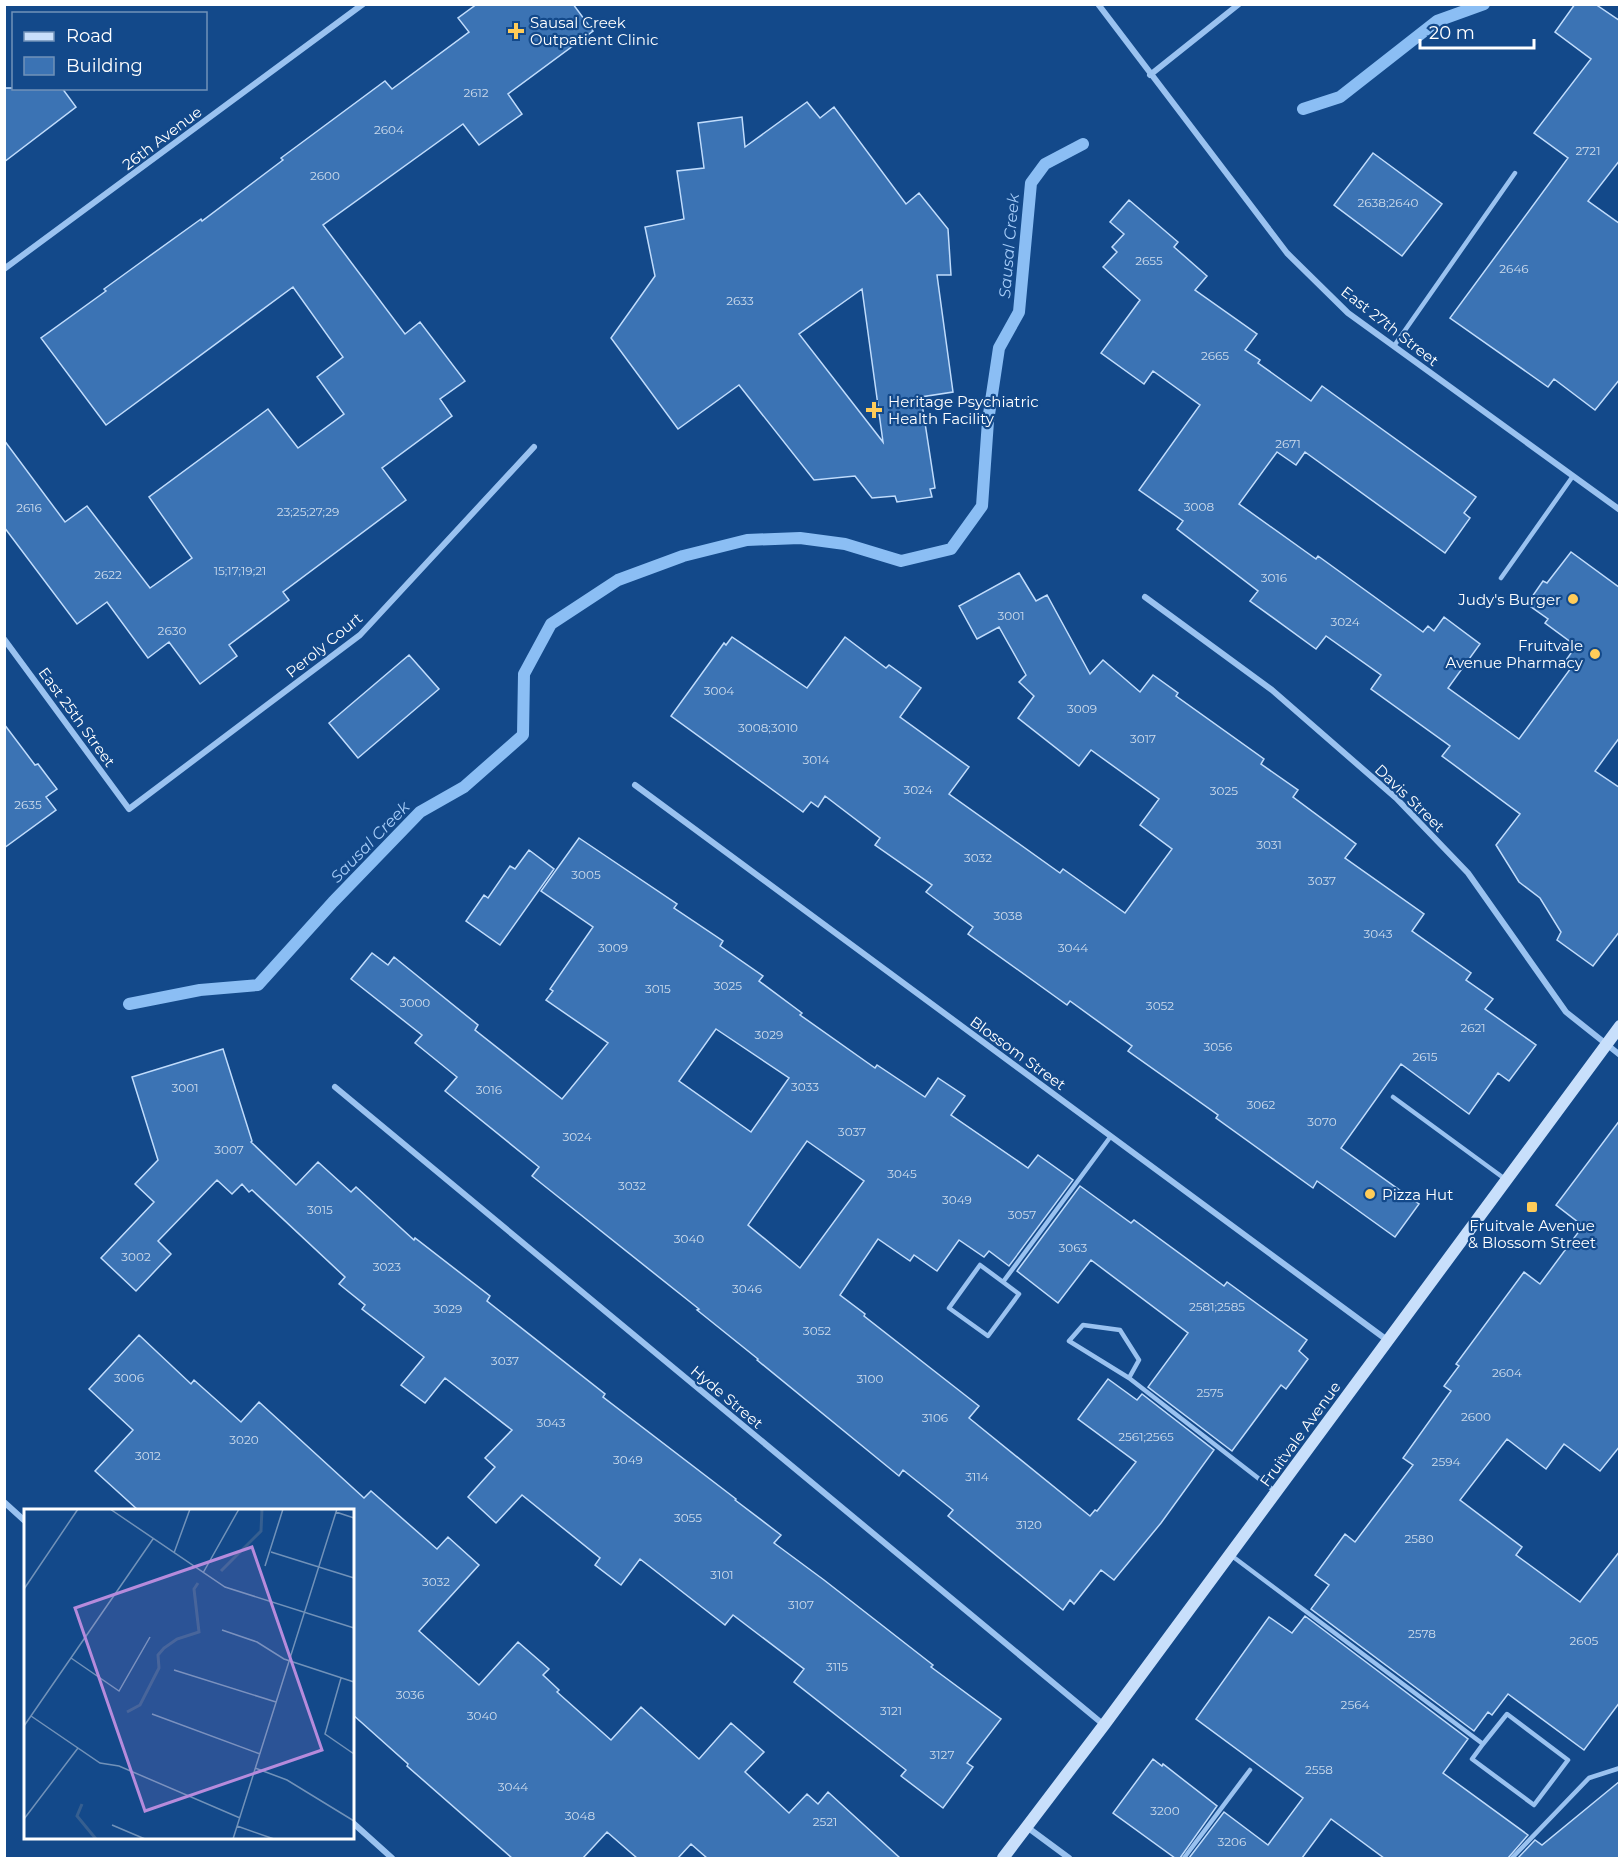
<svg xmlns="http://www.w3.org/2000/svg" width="1624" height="1863" font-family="Montserrat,sans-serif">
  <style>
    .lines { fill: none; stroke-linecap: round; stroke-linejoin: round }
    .stream { stroke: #8bbef4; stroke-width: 12 }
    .building { fill: #3b73b4; stroke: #c0dcfc; stroke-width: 1.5; fill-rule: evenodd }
    .lane { stroke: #9ac2f0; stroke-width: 4.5 }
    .street { stroke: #9ac2f0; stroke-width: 6 }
    .secondary { stroke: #c8dffb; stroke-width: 12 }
    .poi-dot { fill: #ffcc59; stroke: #13498a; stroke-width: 2 }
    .labels { text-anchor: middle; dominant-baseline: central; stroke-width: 4.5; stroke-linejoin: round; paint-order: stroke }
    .number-label { font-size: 12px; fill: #cedcec }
    .poi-label { font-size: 15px; fill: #fff; stroke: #13498a; text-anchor: start }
    .street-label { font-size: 15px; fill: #fff; stroke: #13498a }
    .water-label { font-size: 16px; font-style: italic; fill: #a5ccf8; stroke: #13498a }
    .inset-river { fill: none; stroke: #365f90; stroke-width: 3 }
    .inset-road { fill: none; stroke: #7192b9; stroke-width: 1.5 }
    .view { fill: #b68bdc; fill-opacity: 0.15; stroke: #b68bdc; stroke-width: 3 }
    .inset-edge { fill: none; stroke: #fff; stroke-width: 3 }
  </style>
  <rect width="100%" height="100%" fill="#13498a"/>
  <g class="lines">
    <path class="stream" d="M 1303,109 L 1340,97 L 1437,21 L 1484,4
      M 129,1004 L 200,990 L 258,985 L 333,902 L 420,812 L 464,787 L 523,735 L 524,674 L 551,624 L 618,580 L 683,556 L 747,540 L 800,538 L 845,544 L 901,561 L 951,549 L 982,506 L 988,421 L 999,348 L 1019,312 L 1031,183 L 1045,164 L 1083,144"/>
  </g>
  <path class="building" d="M 477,4 L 573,4 L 593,31 L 508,94 L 522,114 L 479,145 L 463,124 L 323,225 L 405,334 L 420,322 L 465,381 L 440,399 L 452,416 L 382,468 L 406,500 L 283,592 L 289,600 L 229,645 L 237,656 L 200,684 L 169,642 L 148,658 L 107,602 L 77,624 L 4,527 L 4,440 L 65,522 L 87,506 L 150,588 L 192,558 L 149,497 L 268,409 L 298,448 L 344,414 L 317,377 L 343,357 L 293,287 L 106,425 L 41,338 L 106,291 L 104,289 L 144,260 L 201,219 L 202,221 L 283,160 L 281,158 L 385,81 L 392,89 L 469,32 L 458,18 Z
    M 1575,4 L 1595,4 L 1620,21 L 1620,160 L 1588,201 L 1620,224 L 1620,379 L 1595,410 L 1554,379 L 1548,387 L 1450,318 L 1568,158 L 1534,133 L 1591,59 L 1555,32 Z
    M 4,88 L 62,88 L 76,107 L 4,162 Z
    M 807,102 L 820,118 L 834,107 L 906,204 L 919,193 L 948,229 L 951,275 L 937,275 L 953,392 L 921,397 L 935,488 L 930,489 L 932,497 L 897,502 L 895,496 L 872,498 L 855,476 L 814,480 L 739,385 L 678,429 L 611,338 L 655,276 L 645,227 L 684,219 L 677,171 L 704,168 L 698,123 L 742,117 L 745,147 ZM 862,289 L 883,442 L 799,334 Z
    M 1373,153 L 1442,204 L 1402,256 L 1334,205 Z
    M 1129,200 L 1178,242 L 1174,247 L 1207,276 L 1195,290 L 1257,334 L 1245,350 L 1260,360 L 1258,363 L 1311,401 L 1322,386 L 1476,497 L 1464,513 L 1470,518 L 1445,553 L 1305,452 L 1296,465 L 1277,452 L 1239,504 L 1316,559 L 1318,556 L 1423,632 L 1428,626 L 1434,631 L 1444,617 L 1480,644 L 1448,688 L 1519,739 L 1571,668 L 1564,663 L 1576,646 L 1545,623 L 1548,619 L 1527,604 L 1543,581 L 1547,583 L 1571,552 L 1620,588 L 1620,737 L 1595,771 L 1620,788 L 1620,931 L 1593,966 L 1557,940 L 1561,932 L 1540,898 L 1519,882 L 1496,845 L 1520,814 L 1442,756 L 1450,746 L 1371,689 L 1381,675 L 1326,636 L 1316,649 L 1250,601 L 1258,591 L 1177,529 L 1183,521 L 1139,490 L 1200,405 L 1153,371 L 1144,384 L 1101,353 L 1140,300 L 1103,267 L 1117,252 L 1112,247 L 1124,234 L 1110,222 Z
    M 1019,573 L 1036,601 L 1047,595 L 1090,674 L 1103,660 L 1140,692 L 1153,675 L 1178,693 L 1176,696 L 1264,759 L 1261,764 L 1298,790 L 1293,797 L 1356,844 L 1345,858 L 1424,914 L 1412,931 L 1471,973 L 1466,980 L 1493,999 L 1485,1009 L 1536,1045 L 1509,1081 L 1498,1073 L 1469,1114 L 1401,1064 L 1341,1148 L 1419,1204 L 1395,1237 L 1317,1181 L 1313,1188 L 1216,1118 L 1218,1115 L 1128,1051 L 1132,1046 L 1070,1001 L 1067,1005 L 968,934 L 973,927 L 926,892 L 932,885 L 875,845 L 880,838 L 825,796 L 818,807 L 811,802 L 803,812 L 671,716 L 724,643 L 726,645 L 732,637 L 807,688 L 845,637 L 886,668 L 889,665 L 921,688 L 900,717 L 969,767 L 949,794 L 1060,873 L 1063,869 L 1125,913 L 1172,849 L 1140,825 L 1159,799 L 1091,750 L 1079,766 L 1018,718 L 1034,696 L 1019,682 L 1026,675 L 999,627 L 977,639 L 959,606 Z
    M 409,655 L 439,689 L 358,758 L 329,723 Z
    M 4,724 L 35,765 L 38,764 L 57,789 L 46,797 L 56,810 L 4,848 Z
    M 579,838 L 677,904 L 674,908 L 723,941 L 720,946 L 763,976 L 759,981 L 802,1013 L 800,1015 L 875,1068 L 877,1065 L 925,1097 L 938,1078 L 965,1096 L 951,1115 L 1028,1168 L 1038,1155 L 1073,1180 L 1009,1266 L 989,1251 L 984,1257 L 959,1240 L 937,1271 L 914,1255 L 910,1261 L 878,1239 L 840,1295 L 865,1314 L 864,1316 L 979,1406 L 969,1418 L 1090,1516 L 1095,1510 L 1097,1511 L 1136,1462 L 1078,1419 L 1108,1379 L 1137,1400 L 1142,1394 L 1214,1450 L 1161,1523 L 1114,1580 L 1101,1570 L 1074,1604 L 1070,1600 L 1063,1610 L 948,1516 L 953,1510 L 903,1470 L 899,1476 L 757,1360 L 758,1359 L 697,1310 L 699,1309 L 532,1176 L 539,1167 L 445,1091 L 457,1077 L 415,1043 L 422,1035 L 351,979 L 372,953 L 388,965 L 394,957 L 478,1025 L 475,1030 L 562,1099 L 608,1043 L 546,1000 L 553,991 L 550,989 L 593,927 L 541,891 ZM 716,1029 L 789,1078 L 751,1132 L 679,1081 ZM 807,1141 L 864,1181 L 800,1268 L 748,1225 Z
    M 529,850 L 554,869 L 500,945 L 466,921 L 484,895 L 488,898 L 510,866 L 515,869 Z
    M 223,1049 L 252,1141 L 251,1142 L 296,1185 L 318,1162 L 351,1192 L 356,1187 L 414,1240 L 415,1238 L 490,1296 L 487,1301 L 605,1394 L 603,1397 L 736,1499 L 735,1500 L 781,1535 L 774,1543 L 824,1580 L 933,1665 L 931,1667 L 1001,1719 L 967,1763 L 973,1767 L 943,1808 L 901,1776 L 906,1770 L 794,1682 L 804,1669 L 733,1615 L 725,1625 L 640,1559 L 621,1585 L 595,1565 L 600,1558 L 522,1495 L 496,1523 L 468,1497 L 495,1467 L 485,1458 L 512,1430 L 445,1378 L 425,1403 L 401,1385 L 424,1357 L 362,1309 L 365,1305 L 339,1284 L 345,1277 L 252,1190 L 249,1192 L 242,1184 L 232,1194 L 217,1180 L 158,1241 L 171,1254 L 136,1291 L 101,1258 L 154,1202 L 135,1184 L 158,1160 L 132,1077 Z
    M 1620,1120 L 1620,1446 L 1600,1471 L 1564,1444 L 1546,1469 L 1507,1439 L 1460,1500 L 1522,1547 L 1516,1555 L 1580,1602 L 1620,1551 L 1620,1702 L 1584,1750 L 1508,1694 L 1492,1715 L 1488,1712 L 1474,1731 L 1311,1609 L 1329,1585 L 1315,1575 L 1345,1534 L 1355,1542 L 1413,1465 L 1403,1458 L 1451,1391 L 1444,1386 L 1459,1366 L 1456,1364 L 1524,1272 L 1540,1284 L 1583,1226 L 1556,1205 Z
    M 1080,1186 L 1131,1223 L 1134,1220 L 1224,1286 L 1227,1282 L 1307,1340 L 1299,1351 L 1308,1359 L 1286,1389 L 1281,1385 L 1232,1451 L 1148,1387 L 1188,1333 L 1091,1260 L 1058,1303 L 1017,1271 Z
    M 139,1335 L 191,1384 L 194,1380 L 241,1422 L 259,1402 L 364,1498 L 371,1491 L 437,1549 L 448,1537 L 479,1565 L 419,1631 L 479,1685 L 518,1642 L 549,1669 L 543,1675 L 559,1690 L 557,1692 L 611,1740 L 641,1707 L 699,1759 L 731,1723 L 764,1752 L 745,1772 L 789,1813 L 807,1794 L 818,1804 L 828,1792 L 900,1858 L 707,1858 L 691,1844 L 678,1858 L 637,1858 L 607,1832 L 583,1858 L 512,1858 L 407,1766 L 408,1764 L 352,1714 L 353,1510 L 138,1510 L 95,1471 L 133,1430 L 89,1389 Z
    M 1305,1616 L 1468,1739 L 1443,1773 L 1528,1835 L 1508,1858 L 1384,1858 L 1331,1819 L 1302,1858 L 1189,1858 L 1224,1812 L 1268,1845 L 1303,1798 L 1196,1719 L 1269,1617 L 1292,1633 Z
    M 1153,1759 L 1162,1766 L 1163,1764 L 1217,1806 L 1180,1858 L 1175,1858 L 1113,1813 Z
    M 1620,1781 L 1620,1858 L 1518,1858 L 1535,1840 L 1542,1845 Z"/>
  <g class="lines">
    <path class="lane" d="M 1394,346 L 1515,173
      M 1501,578 L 1573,476
      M 1393,1097 L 1505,1179
      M 1003,1282 L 1019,1294 L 988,1336 L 949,1308 L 980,1265 L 1003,1282 L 1111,1136
      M 1129,1378 L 1069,1341 L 1083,1325 L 1120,1330 L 1139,1360 L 1129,1378 L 1276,1492
      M 1232,1556 L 1483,1744 L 1472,1759 L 1534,1805 L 1568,1760 L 1507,1714 L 1483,1744
      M 1184,1858 L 1250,1770
      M 1512,1858 L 1589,1778 L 1620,1768"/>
    <path class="street" d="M 1098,4 L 1287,253 L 1348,313 L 1620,510
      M 1150,75 L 1239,4
      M 4,269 L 363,4
      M 1145,597 L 1272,690 L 1396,798 L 1468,873 L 1566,1012 L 1620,1055
      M 4,639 L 129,809 L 360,635 L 534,447
      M 635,785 L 1387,1340
      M 335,1087 L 1104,1725
      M 4,1502 L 26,1522
      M 352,1822 L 392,1858
      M 1027,1827 L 1069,1858"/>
    <path class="secondary" d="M 1003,1858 L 1104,1725 L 1620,1026"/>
  </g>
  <g class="poi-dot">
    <path d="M513 22h6v6h6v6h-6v6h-6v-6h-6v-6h6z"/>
    <path d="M871 401h6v6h6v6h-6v6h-6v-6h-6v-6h6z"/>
    <circle cx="1573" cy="599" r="6"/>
    <circle cx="1595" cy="654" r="6"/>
    <circle cx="1370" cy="1194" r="6"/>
    <rect x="1526" y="1201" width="12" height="12" rx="3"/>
  </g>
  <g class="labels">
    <g class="number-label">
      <text x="476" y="92">2612</text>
      <text x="389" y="129">2604</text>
      <text x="1588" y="150">2721</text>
      <text x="325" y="175">2600</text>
      <text x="1388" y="202">2638;2640</text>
      <text x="1149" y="260">2655</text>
      <text x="1514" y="268">2646</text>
      <text x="740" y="300">2633</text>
      <text x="1215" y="355">2665</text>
      <text x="1288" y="443">2671</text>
      <text x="1199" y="506">3008</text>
      <text x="29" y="507">2616</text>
      <text x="308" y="511">23;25;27;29</text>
      <text x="240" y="570">15;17;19;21</text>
      <text x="108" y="574">2622</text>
      <text x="1274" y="577">3016</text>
      <text x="1011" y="615">3001</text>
      <text x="1345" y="621">3024</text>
      <text x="172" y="630">2630</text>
      <text x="719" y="690">3004</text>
      <text x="1082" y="708">3009</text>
      <text x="768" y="727">3008;3010</text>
      <text x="1143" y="738">3017</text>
      <text x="816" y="759">3014</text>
      <text x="918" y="789">3024</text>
      <text x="1224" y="790">3025</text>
      <text x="28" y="804">2635</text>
      <text x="1269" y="844">3031</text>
      <text x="978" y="857">3032</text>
      <text x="586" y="874">3005</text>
      <text x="1322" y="880">3037</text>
      <text x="1008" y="915">3038</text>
      <text x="1378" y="933">3043</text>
      <text x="613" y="947">3009</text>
      <text x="1073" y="947">3044</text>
      <text x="728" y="985">3025</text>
      <text x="658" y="988">3015</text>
      <text x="415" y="1002">3000</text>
      <text x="1160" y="1005">3052</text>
      <text x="1473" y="1027">2621</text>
      <text x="769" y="1034">3029</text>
      <text x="1218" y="1046">3056</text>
      <text x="1425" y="1056">2615</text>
      <text x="805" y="1086">3033</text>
      <text x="185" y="1087">3001</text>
      <text x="489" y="1089">3016</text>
      <text x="1261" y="1104">3062</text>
      <text x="1322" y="1121">3070</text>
      <text x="852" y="1131">3037</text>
      <text x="577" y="1136">3024</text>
      <text x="229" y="1149">3007</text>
      <text x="902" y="1173">3045</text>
      <text x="632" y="1185">3032</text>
      <text x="957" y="1199">3049</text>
      <text x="320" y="1209">3015</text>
      <text x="1022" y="1214">3057</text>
      <text x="689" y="1238">3040</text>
      <text x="1073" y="1247">3063</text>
      <text x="136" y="1256">3002</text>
      <text x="387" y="1266">3023</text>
      <text x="747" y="1288">3046</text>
      <text x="1217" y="1306">2581;2585</text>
      <text x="448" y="1308">3029</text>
      <text x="817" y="1330">3052</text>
      <text x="505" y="1360">3037</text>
      <text x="1507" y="1372">2604</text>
      <text x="129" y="1377">3006</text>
      <text x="870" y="1378">3100</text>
      <text x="1210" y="1392">2575</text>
      <text x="1476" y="1416">2600</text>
      <text x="935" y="1417">3106</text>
      <text x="551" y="1422">3043</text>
      <text x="1146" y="1436">2561;2565</text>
      <text x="244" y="1439">3020</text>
      <text x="148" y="1455">3012</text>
      <text x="628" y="1459">3049</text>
      <text x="1446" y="1461">2594</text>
      <text x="977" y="1476">3114</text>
      <text x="688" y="1517">3055</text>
      <text x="1029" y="1524">3120</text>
      <text x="1419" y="1538">2580</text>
      <text x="722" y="1574">3101</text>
      <text x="436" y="1581">3032</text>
      <text x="801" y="1604">3107</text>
      <text x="1422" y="1633">2578</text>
      <text x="1584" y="1640">2605</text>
      <text x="837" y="1666">3115</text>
      <text x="410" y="1694">3036</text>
      <text x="1355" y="1704">2564</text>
      <text x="891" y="1710">3121</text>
      <text x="482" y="1715">3040</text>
      <text x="942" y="1754">3127</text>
      <text x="1319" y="1769">2558</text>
      <text x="513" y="1786">3044</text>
      <text x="1165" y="1810">3200</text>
      <text x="580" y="1815">3048</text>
      <text x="825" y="1821">2521</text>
      <text x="1232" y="1841">3206</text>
    </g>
    <g class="poi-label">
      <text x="530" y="22">Sausal Creek<tspan x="530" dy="17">Outpatient Clinic</tspan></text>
      <text x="888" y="401">Heritage Psychiatric<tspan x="888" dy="17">Health Facility</tspan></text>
      <text x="1561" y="599" text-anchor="end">Judy's Burger</text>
      <text x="1583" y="645" text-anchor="end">Fruitvale<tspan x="1583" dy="17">Avenue Pharmacy</tspan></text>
      <text x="1382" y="1194">Pizza Hut</text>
      <text x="1532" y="1225" text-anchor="middle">Fruitvale Avenue<tspan x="1532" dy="17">&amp; Blossom Street</tspan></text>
    </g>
    <g class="street-label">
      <text transform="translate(162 138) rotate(-37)">26th Avenue</text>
      <text transform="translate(1390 326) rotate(38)">East 27th Street</text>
      <text transform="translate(324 645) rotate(-39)">Peroly Court</text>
      <text transform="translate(77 717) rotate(54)">East 25th Street</text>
      <text transform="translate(1410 798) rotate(44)">Davis Street</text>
      <text transform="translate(1018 1053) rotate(36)">Blossom Street</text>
      <text transform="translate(727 1397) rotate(40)">Hyde Street</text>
      <text transform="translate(1300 1434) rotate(-54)">Fruitvale Avenue</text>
    </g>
    <g class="water-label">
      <text transform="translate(1009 246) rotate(-85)">Sausal Creek</text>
      <text transform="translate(370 842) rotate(-46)">Sausal Creek</text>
    </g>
  </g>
  <g transform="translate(24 1509)">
    <rect width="330" height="330" fill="#13498a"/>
    <path class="inset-river" d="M 197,62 L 237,22 L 238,0M 103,203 L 116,196 L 135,159 L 134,146 L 140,139 L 153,130 L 175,123 L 170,80 L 174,74M 58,295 L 53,307 L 72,330"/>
    <path class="inset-road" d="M 86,0 L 201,78 L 330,119M 312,3 L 330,9M 247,43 L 330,69M 150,44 L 166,0M 241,57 L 259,0M 179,64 L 215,0M 0,80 L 54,0M 198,121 L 233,133 L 260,150 L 330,173M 47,149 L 95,182 L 126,128M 150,161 L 252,193M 317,169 L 301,225 L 330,245M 128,205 L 236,245M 7,207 L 76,254 L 95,257 L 216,309M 0,217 L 129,30M 231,259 L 263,271 L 330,312M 0,310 L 54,239M 88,316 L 121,330M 213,317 L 250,330M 209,330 L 313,0"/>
    <path class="view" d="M 228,38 L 298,241 L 121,302 L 51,99 Z"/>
    <rect width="330" height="330" class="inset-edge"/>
  </g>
  <rect width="1624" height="1863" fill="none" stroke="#ffffff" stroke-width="12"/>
  <rect x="12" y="12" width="195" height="78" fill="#13498a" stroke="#7192b9" stroke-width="1.5"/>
  <rect x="24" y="32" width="30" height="9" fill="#c8dffb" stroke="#7192b9" stroke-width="1.5"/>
  <text x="66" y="42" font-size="18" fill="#ffffff">Road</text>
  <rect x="24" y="57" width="30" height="18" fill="#3b73b4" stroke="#7192b9" stroke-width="1.5"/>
  <text x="66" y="72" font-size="18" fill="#ffffff">Building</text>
  <path d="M1420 39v9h114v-9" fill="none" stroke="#ffffff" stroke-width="3"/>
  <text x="1429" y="39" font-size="18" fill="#ffffff" stroke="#13498a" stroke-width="4.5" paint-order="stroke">20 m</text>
</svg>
